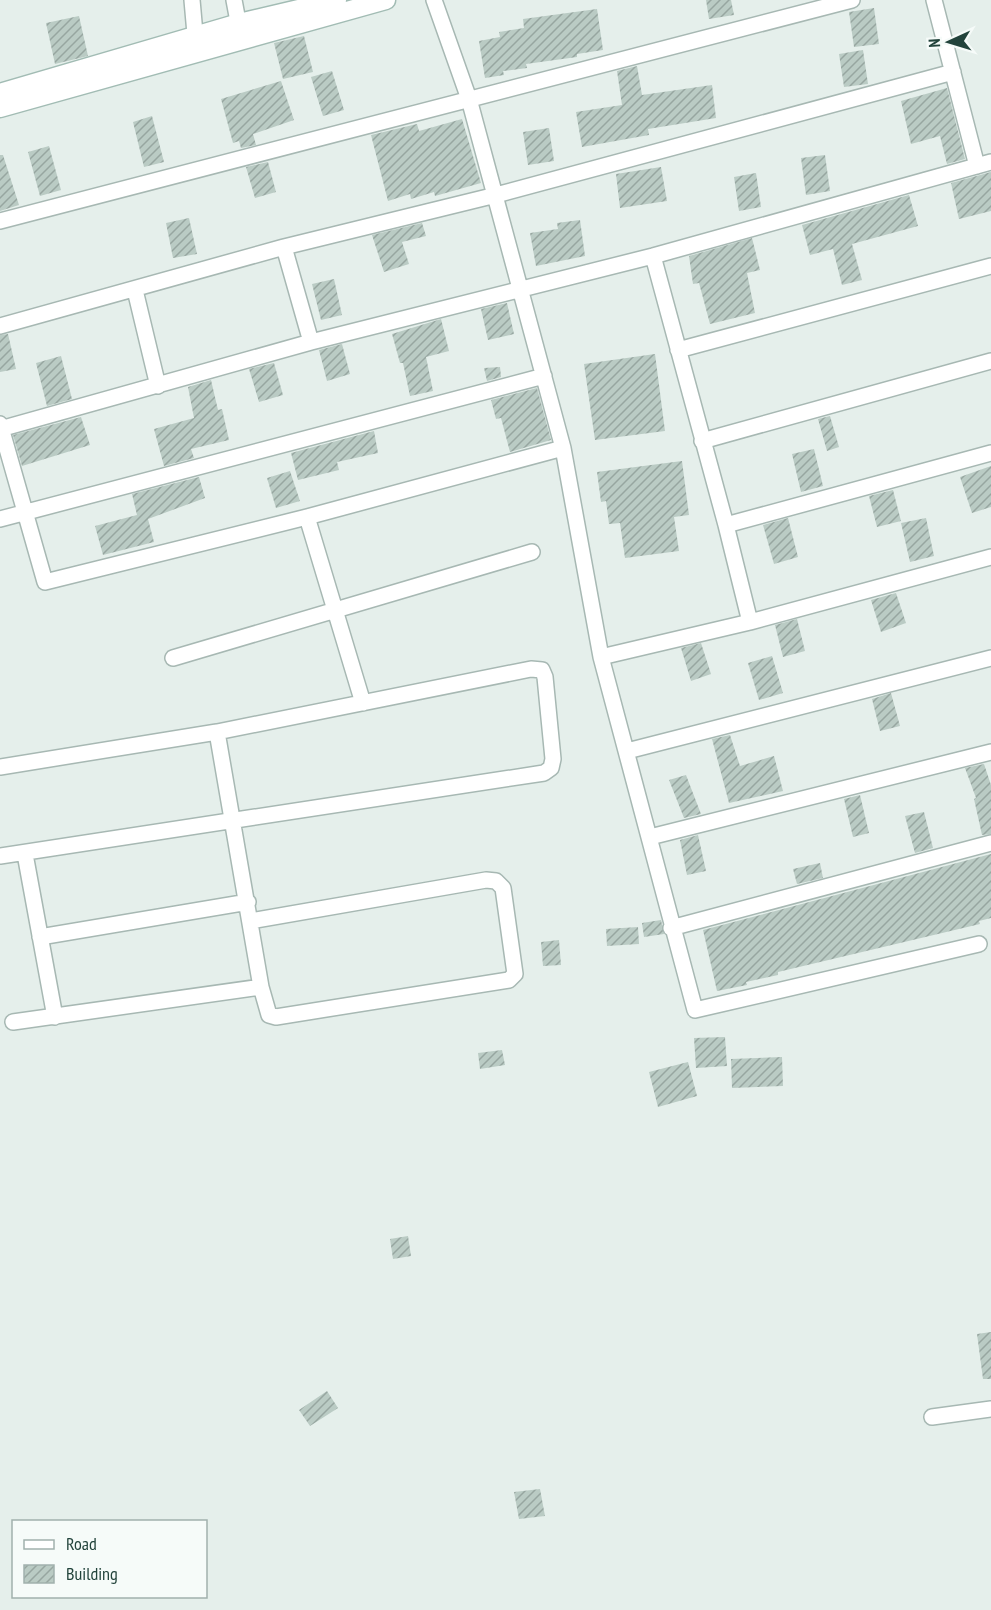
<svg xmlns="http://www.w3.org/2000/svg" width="991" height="1610" font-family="'PT Sans Narrow',sans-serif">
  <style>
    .building { fill: url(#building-hatch) }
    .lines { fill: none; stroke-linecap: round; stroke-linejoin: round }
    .street-casing { stroke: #a7b8b3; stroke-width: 18 }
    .secondary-casing { stroke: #a2bcb4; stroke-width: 21 }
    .street { stroke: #fff; stroke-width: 15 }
    .secondary { stroke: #fff; stroke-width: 18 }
  </style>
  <defs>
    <pattern id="building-hatch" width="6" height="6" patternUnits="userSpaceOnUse" patternTransform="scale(1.5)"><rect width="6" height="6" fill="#bacbc4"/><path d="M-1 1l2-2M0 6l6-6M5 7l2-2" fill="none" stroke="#97a6a0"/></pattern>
  </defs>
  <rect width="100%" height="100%" fill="#e5efeb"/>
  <path class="building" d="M 706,0 L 731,0 L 734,15 L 709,19 Z
    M 874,8 L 879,44 L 854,47 L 849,12 Z
    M 597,9 L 603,50 L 577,54 L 577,57 L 526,64 L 527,68 L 503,71 L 504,75 L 485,78 L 479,41 L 500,37 L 499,32 L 524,28 L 523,19 Z
    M 79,16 L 88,56 L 55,64 L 46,23 Z
    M 304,36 L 313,72 L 283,79 L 274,43 Z
    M 863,50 L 868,84 L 844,87 L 839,54 Z
    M 637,66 L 642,95 L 712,85 L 716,118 L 648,129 L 649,135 L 582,147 L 576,112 L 622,105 L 617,71 Z
    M 332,71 L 344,110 L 323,116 L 311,77 Z
    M 281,81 L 294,120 L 253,134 L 256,145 L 241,148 L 239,141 L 233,143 L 221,99 Z
    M 947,88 L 965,159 L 947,164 L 940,136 L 911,144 L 901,101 Z
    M 152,116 L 164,162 L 144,167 L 133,122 Z
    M 462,119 L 481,183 L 435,196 L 434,192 L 411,199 L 410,194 L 388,201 L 371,135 L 417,124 L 419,131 Z
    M 549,128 L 554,161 L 528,165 L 523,132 Z
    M 49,146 L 61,190 L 40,196 L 28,152 Z
    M 0,155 L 3,155 L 19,205 L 0,211 Z
    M 825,155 L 830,191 L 806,195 L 801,158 Z
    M 268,162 L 276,192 L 255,198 L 246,167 Z
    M 661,167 L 667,201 L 620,208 L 616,174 Z
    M 991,172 L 991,211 L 959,219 L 951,183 Z
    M 756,173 L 761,207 L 739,211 L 734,177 Z
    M 909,195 L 918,226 L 852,244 L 862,280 L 842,285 L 833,249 L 810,255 L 802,225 Z
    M 189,218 L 197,254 L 173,258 L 166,223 Z
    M 580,220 L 585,256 L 536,266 L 530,233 L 558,229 L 557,223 Z
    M 422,223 L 426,236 L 402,242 L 409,264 L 384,272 L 372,235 Z
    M 752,238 L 760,270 L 747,273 L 755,313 L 710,324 L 699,283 L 693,284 L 689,256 Z
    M 334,279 L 342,315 L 321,320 L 312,284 Z
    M 507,303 L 514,334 L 488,340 L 481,309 Z
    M 441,319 L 449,351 L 426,357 L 433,391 L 410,396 L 403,363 L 400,363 L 392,334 Z
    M 8,334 L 16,369 L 0,372 L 0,335 Z
    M 342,344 L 350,374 L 327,381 L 319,350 Z
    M 655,354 L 665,431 L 595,440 L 584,364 Z
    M 61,356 L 72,399 L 47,406 L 36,363 Z
    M 274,363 L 283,395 L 259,402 L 249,369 Z
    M 500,367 L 501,377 L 487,381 L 484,368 Z
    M 211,380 L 218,410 L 222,409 L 229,440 L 191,449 L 194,458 L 164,466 L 154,429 L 194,418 L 188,387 Z
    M 537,388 L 551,440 L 510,452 L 501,418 L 496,419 L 491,400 Z
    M 830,416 L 839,447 L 827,451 L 818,419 Z
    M 81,417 L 90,445 L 22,466 L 13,435 Z
    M 374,431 L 378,453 L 337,462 L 339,470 L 298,480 L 291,453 Z
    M 814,449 L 823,486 L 801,492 L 792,454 Z
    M 682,461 L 689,515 L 674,517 L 679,551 L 625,558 L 620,523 L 609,524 L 606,501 L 601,502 L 597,472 Z
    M 991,466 L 991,507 L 972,513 L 960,477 Z
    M 290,471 L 300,501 L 276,508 L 267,478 Z
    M 199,477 L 205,498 L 148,519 L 154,542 L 103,555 L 95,526 L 137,515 L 132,494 Z
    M 893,490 L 901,521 L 877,527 L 869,496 Z
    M 788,518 L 798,557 L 774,564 L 763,525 Z
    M 926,518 L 934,556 L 910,562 L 901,523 Z
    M 896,593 L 906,623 L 881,632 L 871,600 Z
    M 797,619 L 805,651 L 783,657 L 775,625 Z
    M 701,643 L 711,674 L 691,681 L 681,648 Z
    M 772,656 L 783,693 L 759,700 L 748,663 Z
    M 891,693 L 900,726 L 880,731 L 872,699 Z
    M 730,735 L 740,766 L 774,756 L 783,791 L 729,803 L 712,739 Z
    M 984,764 L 991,785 L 991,834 L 982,835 L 974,799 L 976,798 L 965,768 Z
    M 686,775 L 701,814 L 684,818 L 669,780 Z
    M 860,795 L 869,833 L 853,837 L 844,799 Z
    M 924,812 L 933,848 L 915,853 L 905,816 Z
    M 698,835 L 706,871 L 687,875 L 680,840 Z
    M 991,854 L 991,918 L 979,921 L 980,924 L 778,972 L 778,975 L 746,982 L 747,985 L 717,991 L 703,930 Z
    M 820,863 L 823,878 L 797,884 L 793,869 Z
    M 661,920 L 664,934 L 644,937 L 642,923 Z
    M 638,927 L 639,944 L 607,946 L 606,929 Z
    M 559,940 L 561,965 L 543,966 L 541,942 Z
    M 725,1037 L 727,1066 L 696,1068 L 694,1038 Z
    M 502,1050 L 505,1065 L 480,1069 L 478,1053 Z
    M 782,1057 L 783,1086 L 732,1088 L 731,1059 Z
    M 688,1062 L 697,1096 L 658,1107 L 649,1072 Z
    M 408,1236 L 411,1256 L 393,1259 L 390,1239 Z
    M 991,1332 L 991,1379 L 983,1379 L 977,1334 Z
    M 327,1391 L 338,1408 L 310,1426 L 299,1410 Z
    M 540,1489 L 545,1516 L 519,1519 L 514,1492 Z"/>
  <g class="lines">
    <defs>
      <path id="street" d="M 192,0 L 196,45
        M 234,0 L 240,32
        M 434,0 L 469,99 L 563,448 L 601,657 L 695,1010 L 979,944
        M 934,0 L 977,166
        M 0,221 L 852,0
        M 284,247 L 311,342
        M 653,256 L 726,525 L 750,622
        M 135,290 L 158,386
        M 0,326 L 284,247 L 496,195 L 953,72
        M 678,350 L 991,266
        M 0,424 L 45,582 L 307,517 L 563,448
        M 0,429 L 311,342 L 653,256 L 991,162
        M 702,441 L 991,361
        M 307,517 L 363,703
        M 0,519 L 544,376
        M 726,525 L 991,453
        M 601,657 L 750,622 L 991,557
        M 173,658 L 532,552
        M 217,732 L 261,987 L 269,1015 L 276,1017 L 509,980 L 515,974 L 503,888 L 496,881 L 486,880 L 251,921
        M 627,751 L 991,658
        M 0,767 L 217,732 L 531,669 L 542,670 L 545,677 L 553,759 L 551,768 L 544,773 L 0,856
        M 650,837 L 991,752
        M 25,854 L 55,1017
        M 671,928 L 991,843
        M 40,937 L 248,902
        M 13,1022 L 261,987
        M 932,1417 L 991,1409"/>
      <path id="secondary" d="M 0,93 L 239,23 L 337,0
        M 0,108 L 386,0"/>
    </defs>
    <use href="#street" class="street-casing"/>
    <use href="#secondary" class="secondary-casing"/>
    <use href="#street" class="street"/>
    <use href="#secondary" class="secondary"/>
  </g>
  <rect x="12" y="1520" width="195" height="78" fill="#f6fbf9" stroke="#a1b1ad" stroke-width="1.5"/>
  <rect x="24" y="1540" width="30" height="9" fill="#ffffff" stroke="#a1b1ad" stroke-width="1.5"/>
  <text x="66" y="1550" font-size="18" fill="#22433b">Road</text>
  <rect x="24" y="1565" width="30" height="18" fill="url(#building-hatch)" stroke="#a1b1ad" stroke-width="1.5"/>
  <text x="66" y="1580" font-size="18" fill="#22433b">Building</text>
  <g transform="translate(949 42) rotate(266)" stroke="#f6fbf9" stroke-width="4.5" paint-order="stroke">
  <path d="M0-4.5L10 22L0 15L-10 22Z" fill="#22433b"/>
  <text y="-9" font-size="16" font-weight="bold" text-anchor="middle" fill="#22433b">N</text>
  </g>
</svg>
